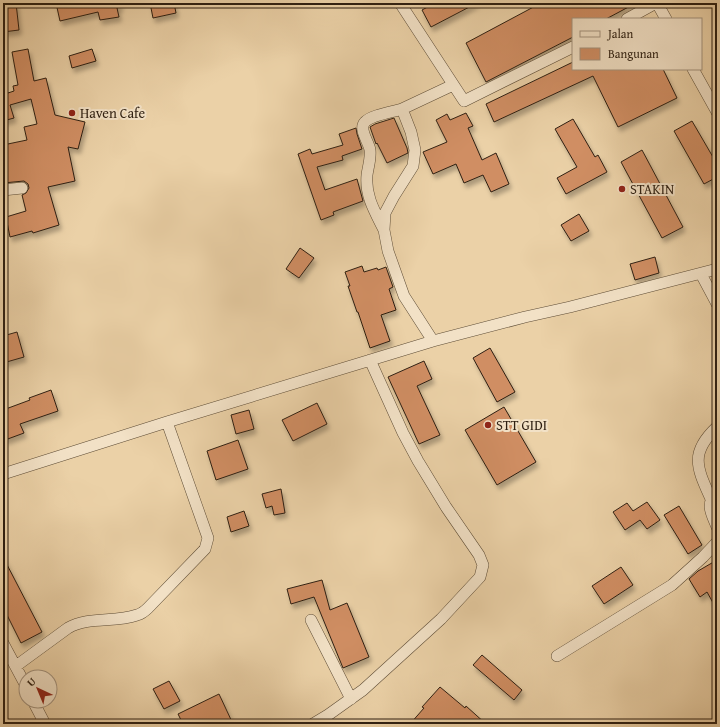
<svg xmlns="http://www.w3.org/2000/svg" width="720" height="727" font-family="'Gentium Book Plus',serif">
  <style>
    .building { fill: #d08e64; stroke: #2e1f11; filter: url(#shadow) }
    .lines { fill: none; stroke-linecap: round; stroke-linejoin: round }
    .minor-casing { stroke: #5d4c36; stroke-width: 12 }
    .minor { stroke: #f2e1c6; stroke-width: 11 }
    .poi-dot { fill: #8f2418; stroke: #f2e1c6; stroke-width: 1.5 }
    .labels { text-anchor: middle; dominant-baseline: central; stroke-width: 4; stroke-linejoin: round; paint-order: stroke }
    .poi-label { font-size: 14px; fill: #2e1f11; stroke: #f2e1c6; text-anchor: start }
  </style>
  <defs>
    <filter id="shadow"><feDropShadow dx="2.5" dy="4.5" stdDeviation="2" flood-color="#0004"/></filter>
  </defs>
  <rect width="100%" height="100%" fill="#ebd1a7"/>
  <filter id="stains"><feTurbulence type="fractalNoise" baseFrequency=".005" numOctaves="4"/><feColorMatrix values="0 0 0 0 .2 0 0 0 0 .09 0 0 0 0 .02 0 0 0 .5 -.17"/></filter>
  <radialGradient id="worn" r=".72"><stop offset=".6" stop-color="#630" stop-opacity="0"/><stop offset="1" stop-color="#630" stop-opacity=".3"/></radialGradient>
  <path class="building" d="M 3,3 L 16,3 L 19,30 L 3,32 Z
    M 56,3 L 120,3 L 120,7 L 117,8 L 119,17 L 100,20 L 98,12 L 60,21 Z
    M 150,3 L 174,3 L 176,13 L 153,18 Z
    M 435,3 L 477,3 L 431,27 L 422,10 Z
    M 541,3 L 636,3 L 606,19 L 573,19 L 573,37 L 486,82 L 466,43 Z
    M 28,49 L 34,81 L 46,78 L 55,115 L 85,122 L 78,149 L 68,147 L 75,181 L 48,187 L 59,225 L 33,233 L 32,231 L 10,237 L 6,217 L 26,211 L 22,195 L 26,193 L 29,188 L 28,184 L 24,181 L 3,183 L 3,145 L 27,140 L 24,127 L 37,124 L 31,99 L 10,105 L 14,118 L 3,121 L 3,91 L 7,91 L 8,93 L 14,91 L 13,86 L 18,85 L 12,52 Z
    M 92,49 L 96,61 L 72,68 L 69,56 Z
    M 573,62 L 573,69 L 663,69 L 677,98 L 618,127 L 593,76 L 494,122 L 486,104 Z
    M 466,113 L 473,126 L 468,128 L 482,160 L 496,153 L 509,184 L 491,192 L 483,175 L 464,183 L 456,164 L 433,174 L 423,152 L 447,142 L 436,120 L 447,114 L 450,120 Z
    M 394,118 L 407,148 L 408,153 L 387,163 L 377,143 L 376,144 L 370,127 L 375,124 Z
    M 573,119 L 595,157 L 598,155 L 607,172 L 566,194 L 557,178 L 577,167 L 555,129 Z
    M 692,121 L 717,164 L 717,177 L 704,184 L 674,131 Z
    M 356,128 L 357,134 L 362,149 L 342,156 L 343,160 L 317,167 L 325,190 L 357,179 L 363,201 L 333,212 L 334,215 L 321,220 L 298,154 L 310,149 L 312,154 L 343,145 L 339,134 Z
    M 642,150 L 683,227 L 662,238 L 621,162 Z
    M 579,214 L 589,231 L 571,241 L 561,225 Z
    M 300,248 L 314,258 L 299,278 L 286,269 Z
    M 655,257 L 659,273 L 635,280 L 630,264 Z
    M 362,266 L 364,272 L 377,268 L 378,270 L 386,267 L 393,287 L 389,289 L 396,310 L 381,315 L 390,341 L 370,348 L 358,312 L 357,312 L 348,286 L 350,286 L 345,272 Z
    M 17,332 L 24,357 L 3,363 L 3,336 Z
    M 490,348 L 515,392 L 497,402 L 473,358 Z
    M 424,361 L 432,379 L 417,386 L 440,435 L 419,444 L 388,377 Z
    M 51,390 L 58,411 L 20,424 L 24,433 L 5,440 L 3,433 L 3,410 L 30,400 L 29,398 Z
    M 317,403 L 327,424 L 293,441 L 282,420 Z
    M 504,407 L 536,462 L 497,485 L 465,430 Z
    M 249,410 L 254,429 L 236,434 L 231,415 Z
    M 238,440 L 248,469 L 216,480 L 207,451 Z
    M 281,489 L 285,513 L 274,515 L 272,506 L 266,508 L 262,494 Z
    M 647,502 L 660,520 L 647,529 L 640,520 L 625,530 L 613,512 L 627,503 L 633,511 Z
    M 679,506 L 702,545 L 688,554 L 664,515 Z
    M 244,511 L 249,526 L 231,532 L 227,517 Z
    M 3,557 L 42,632 L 21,643 L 3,607 Z
    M 717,560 L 717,610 L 707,592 L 700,597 L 689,579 L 698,571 Z
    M 621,567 L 633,585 L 604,604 L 592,586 Z
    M 322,580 L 330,610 L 347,603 L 369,657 L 343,668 L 314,597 L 291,604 L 287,589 Z
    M 482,655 L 522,690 L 514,700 L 473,665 Z
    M 169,681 L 180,701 L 164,709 L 153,689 Z
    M 440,687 L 465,708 L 466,706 L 486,724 L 410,724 L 424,708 L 422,707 Z
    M 219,694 L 233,724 L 183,724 L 178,714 Z"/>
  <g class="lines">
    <defs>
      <path id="minor" d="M 400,3 L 464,101 L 573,47
        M 657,3 L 666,19
        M 627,19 L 656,3
        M 693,69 L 717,112
        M 3,190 L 22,188
        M 384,230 C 375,212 365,196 367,175 C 368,167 371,159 370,150 C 369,142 358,129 365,122 C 371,115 393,112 402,109
        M 701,274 L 717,304
        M 433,341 L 404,296 L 388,251 L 384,230 L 385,213 L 394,196 L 413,166 L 415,150 L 411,132 L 402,109 L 453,85
        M 3,474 L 167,422 L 433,341 L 525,317 L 570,307 L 717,269
        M 717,491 C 705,505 711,512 717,527
        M 711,499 C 697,468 689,453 717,427
        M 311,620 L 351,699
        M 3,643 L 26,686
        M 557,656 L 672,585 L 703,557 L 717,542
        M 16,666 L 68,628 C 89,616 114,623 137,615 C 141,614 145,611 148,608 L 205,549 L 208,538 L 167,422
        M 33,701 L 45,724
        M 313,724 L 328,715 L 363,690 L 441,619 L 480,577 L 483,565 L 479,555 L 446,507 L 418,461 L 403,433 L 370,360"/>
    </defs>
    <use href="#minor" class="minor-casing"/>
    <use href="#minor" class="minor"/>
  </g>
  <g class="poi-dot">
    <circle cx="72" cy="113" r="4"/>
    <circle cx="622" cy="189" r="4"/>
    <circle cx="488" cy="425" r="4"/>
  </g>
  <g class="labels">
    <g class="poi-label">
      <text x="80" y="113">Haven Cafe</text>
      <text x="630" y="189">STAKIN</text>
      <text x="496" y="425">STT GIDI</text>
    </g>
  </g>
  <rect width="720" height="727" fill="none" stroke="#ebd1a7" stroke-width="16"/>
  <rect x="4" y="4" width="712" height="719" fill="none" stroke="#2e1f11" stroke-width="2"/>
  <rect x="8" y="8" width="704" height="711" fill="none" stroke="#2e1f11"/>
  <rect x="572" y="18" width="130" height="52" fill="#f2e1c6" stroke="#a4937e"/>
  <rect x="580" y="31" width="20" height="6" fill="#f2e1c6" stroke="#a4937e"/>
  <text x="608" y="38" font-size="12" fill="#2e1f11">Jalan</text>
  <rect x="580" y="48" width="20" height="12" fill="#d08e64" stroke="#a4937e"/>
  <text x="608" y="58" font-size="12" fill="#2e1f11">Bangunan</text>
  <g transform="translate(38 689) rotate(316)"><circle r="19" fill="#f2e1c6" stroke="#a4937e"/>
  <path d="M0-3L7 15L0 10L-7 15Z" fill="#8f2418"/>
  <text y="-6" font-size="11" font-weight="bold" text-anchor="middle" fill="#2e1f11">U</text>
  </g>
  <rect width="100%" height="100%" filter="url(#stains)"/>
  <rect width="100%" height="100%" fill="url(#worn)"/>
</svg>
